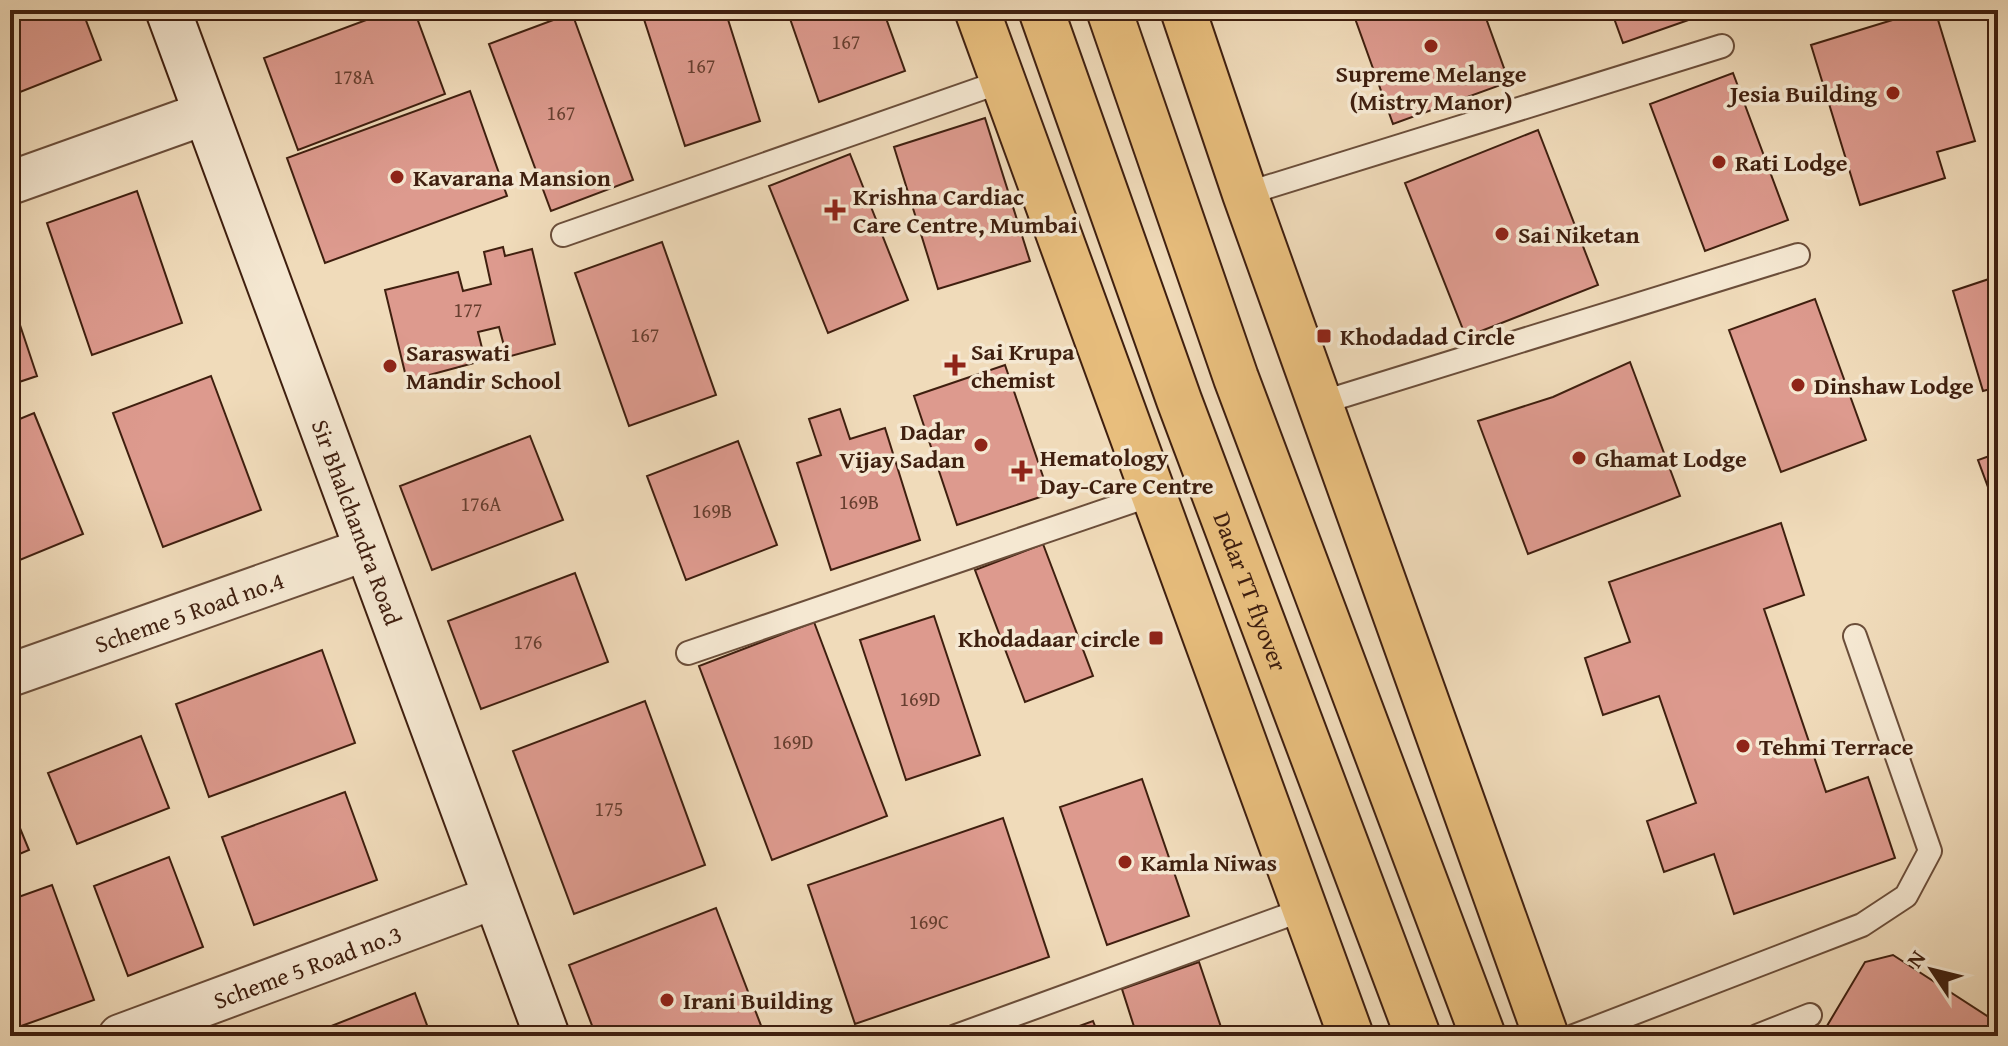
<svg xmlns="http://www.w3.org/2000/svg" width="2008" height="1046" font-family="'Gentium Book Plus',serif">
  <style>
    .building { fill: #dd9a8e; stroke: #3f1f0f; stroke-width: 2 }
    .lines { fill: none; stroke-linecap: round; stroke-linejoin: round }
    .lane-casing { stroke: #6b4e3a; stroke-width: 26 }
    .street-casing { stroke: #6b4e3a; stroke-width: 46 }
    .secondary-casing { stroke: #3f1f0f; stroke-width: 48 }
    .highway-casing { stroke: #3f1f0f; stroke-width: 48 }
    .lane { stroke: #f5e8d2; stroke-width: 22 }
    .street { stroke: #f5e8d2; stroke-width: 42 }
    .secondary { stroke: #f5e8d2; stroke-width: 44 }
    .highway { stroke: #e8be7d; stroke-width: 44 }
    .poi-dot { fill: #8f2418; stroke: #f5e8d2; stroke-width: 3 }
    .labels { text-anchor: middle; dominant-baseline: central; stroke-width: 7; stroke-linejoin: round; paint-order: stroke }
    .number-label { font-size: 20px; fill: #663e2f }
    .poi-label { font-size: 24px; font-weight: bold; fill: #3f1f0f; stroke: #f5e8d2; text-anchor: start }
    .street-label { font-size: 24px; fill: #3f1f0f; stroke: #f5e8d2 }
  </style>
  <rect width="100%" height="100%" fill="#f0dbba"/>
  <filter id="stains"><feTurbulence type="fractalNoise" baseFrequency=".0025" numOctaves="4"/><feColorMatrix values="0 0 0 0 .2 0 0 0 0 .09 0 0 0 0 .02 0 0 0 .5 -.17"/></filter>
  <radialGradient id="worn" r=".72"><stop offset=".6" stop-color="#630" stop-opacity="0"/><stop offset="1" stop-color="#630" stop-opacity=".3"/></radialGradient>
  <path class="building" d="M 10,10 L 82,10 L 101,60 L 10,96 Z
    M 393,10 L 414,10 L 445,94 L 298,150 L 264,58 Z
    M 641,10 L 725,10 L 760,121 L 685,146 Z
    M 787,10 L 883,10 L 905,71 L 819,102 Z
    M 1352,10 L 1483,10 L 1509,82 L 1393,124 Z
    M 1611,10 L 1717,10 L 1623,43 Z
    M 1925,10 L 1935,10 L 1975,141 L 1937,152 L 1945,178 L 1860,205 L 1811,45 Z
    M 572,13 L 633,180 L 551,211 L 489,44 Z
    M 1733,73 L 1788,220 L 1705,251 L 1650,104 Z
    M 470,91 L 507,196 L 325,263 L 287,158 Z
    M 985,118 L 1030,261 L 938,289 L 894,147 Z
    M 1538,130 L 1598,285 L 1466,337 L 1405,183 Z
    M 850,154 L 908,300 L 828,333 L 769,186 Z
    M 137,191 L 182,323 L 92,355 L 47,223 Z
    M 662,242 L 716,395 L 629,426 L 575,273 Z
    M 503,247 L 505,256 L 532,249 L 555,344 L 507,357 L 499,327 L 478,332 L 485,360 L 407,381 L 385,290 L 458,272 L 463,291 L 491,284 L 484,252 Z
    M 1998,276 L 1998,387 L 1983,391 L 1953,291 Z
    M 10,295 L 37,376 L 10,385 Z
    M 1815,299 L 1866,440 L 1781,472 L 1729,330 Z
    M 1630,362 L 1680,496 L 1528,554 L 1478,421 L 1553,397 Z
    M 1005,365 L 1049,494 L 957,525 L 914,396 Z
    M 211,376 L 261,510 L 163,547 L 113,413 Z
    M 840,409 L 850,439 L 885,428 L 920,540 L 831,570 L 797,463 L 821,455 L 809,419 Z
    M 34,413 L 83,534 L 10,564 L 10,423 Z
    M 530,436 L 563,520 L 432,570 L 400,486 Z
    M 738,441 L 777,545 L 686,580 L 647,476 Z
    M 1998,453 L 1998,514 L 1978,460 Z
    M 1781,523 L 1804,595 L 1764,609 L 1826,792 L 1868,777 L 1895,858 L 1734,914 L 1714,854 L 1664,872 L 1647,821 L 1696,803 L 1659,696 L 1603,715 L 1585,658 L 1630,642 L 1609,582 Z
    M 1043,544 L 1093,676 L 1025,702 L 975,570 Z
    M 575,573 L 608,662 L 481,709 L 448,621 Z
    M 934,616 L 980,755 L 906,780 L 860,640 Z
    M 814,622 L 887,816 L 772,860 L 699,666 Z
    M 322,650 L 355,743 L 209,797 L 176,704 Z
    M 645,701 L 705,865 L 574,914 L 513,751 Z
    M 141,736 L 169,808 L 77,844 L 48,773 Z
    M 1142,779 L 1189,916 L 1107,945 L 1060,807 Z
    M 345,792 L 377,880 L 254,925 L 222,837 Z
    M 10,804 L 29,850 L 10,858 Z
    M 1003,818 L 1049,957 L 855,1024 L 808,885 Z
    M 169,857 L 203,947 L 128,976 L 94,886 Z
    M 52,885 L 94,1000 L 10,1030 L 10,900 Z
    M 716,908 L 765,1036 L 596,1036 L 569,965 Z
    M 1893,955 L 1998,1023 L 1998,1036 L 1821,1036 L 1865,962 Z
    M 1199,962 L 1224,1036 L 1137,1036 L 1122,989 Z
    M 415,993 L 431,1036 L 306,1036 Z
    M 1093,1021 L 1099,1036 L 1052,1036 Z"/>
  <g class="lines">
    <defs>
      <path id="lane" d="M 1245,194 L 1722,46
        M 563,235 L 1003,81
        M 1320,403 L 1798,255
        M 688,653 L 1154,494
        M 956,1036 L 1305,909
        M 1574,1036 L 1862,925 L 1906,896 L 1930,851 L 1855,636
        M 1757,1036 L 1810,1015"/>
      <g id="street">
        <path d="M 10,183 L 206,113"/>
        <path id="s1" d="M 10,675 L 367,549"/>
        <path id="s2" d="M 120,1036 L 495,897"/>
      </g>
      <g id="secondary">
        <path id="s3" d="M 168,10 L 547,1036"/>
      </g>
      <g id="highway">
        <path d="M 977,10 L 1351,1036"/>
        <path id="s4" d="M 1041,10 L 1179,400 L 1418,1036"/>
        <path d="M 1109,10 L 1236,378 L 1483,1036"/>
        <path d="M 1183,10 L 1245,194 L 1546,1036"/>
      </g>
    </defs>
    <use href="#lane" class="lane-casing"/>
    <use href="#street" class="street-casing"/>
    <use href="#secondary" class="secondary-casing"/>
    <use href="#highway" class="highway-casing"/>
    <use href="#lane" class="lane"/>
    <use href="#street" class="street"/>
    <use href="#secondary" class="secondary"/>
    <use href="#highway" class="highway"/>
  </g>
  <g class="poi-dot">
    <circle cx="1431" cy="46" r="8"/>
    <circle cx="1893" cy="93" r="8"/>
    <circle cx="1719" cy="162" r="8"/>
    <circle cx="397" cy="177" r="8"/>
    <path d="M831 198h8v8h8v8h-8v8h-8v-8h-8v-8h8z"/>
    <circle cx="1502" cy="234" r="8"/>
    <rect x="1316" y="328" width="16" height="16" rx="4"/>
    <path d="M951 353h8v8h8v8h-8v8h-8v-8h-8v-8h8z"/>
    <circle cx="390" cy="366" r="8"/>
    <circle cx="1798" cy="385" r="8"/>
    <circle cx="981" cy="445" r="8"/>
    <circle cx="1579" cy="458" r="8"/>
    <path d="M1018 459h8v8h8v8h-8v8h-8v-8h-8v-8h8z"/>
    <rect x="1148" y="630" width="16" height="16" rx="4"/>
    <circle cx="1743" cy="746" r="8"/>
    <circle cx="1125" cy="862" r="8"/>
    <circle cx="667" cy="1000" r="8"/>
  </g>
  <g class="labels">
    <g class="number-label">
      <text x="846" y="41">167</text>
      <text x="701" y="65">167</text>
      <text x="354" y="76">178A</text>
      <text x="561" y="112">167</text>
      <text x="468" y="309">177</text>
      <text x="645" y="334">167</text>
      <text x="859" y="501">169B</text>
      <text x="481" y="503">176A</text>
      <text x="712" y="510">169B</text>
      <text x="528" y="641">176</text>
      <text x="920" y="698">169D</text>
      <text x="793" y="741">169D</text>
      <text x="609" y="808">175</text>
      <text x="929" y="921">169C</text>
    </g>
    <g class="poi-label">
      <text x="1431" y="73" text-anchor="middle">Supreme Melange<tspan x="1431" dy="28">(Mistry Manor)</tspan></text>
      <text x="1877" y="93" text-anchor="end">Jesia Building</text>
      <text x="1735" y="162">Rati Lodge</text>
      <text x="413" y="177">Kavarana Mansion</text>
      <text x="853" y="196">Krishna Cardiac<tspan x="853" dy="28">Care Centre, Mumbai</tspan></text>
      <text x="1518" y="234">Sai Niketan</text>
      <text x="1340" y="336">Khodadad Circle</text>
      <text x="971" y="351">Sai Krupa<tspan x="971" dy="28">chemist</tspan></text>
      <text x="406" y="352">Saraswati<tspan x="406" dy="28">Mandir School</tspan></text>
      <text x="1814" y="385">Dinshaw Lodge</text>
      <text x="965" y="431" text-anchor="end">Dadar<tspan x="965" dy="28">Vijay Sadan</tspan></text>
      <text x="1040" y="457">Hematology<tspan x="1040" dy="28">Day-Care Centre</tspan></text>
      <text x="1595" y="458">Ghamat Lodge</text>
      <text x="1140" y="638" text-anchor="end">Khodadaar circle</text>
      <text x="1759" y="746">Tehmi Terrace</text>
      <text x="1141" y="862">Kamla Niwas</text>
      <text x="683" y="1000">Irani Building</text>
    </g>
    <g class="street-label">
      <text stroke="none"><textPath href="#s3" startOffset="546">Sir Bhalchandra Road</textPath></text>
      <text stroke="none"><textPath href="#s4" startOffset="618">Dadar TT flyover</textPath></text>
      <text stroke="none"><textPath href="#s1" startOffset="190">Scheme 5 Road no.4</textPath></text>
      <text stroke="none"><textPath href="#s2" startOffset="200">Scheme 5 Road no.3</textPath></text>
    </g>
  </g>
  <rect width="2008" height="1046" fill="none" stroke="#f0dbba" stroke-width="40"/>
  <rect x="12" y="12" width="1984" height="1022" fill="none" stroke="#3f1f0f" stroke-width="4"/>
  <rect x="20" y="20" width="1968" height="1006" fill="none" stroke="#3f1f0f" stroke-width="2"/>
  <g transform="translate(1932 970) rotate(305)" stroke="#f5e8d2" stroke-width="6" paint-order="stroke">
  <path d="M0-6L14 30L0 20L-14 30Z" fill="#3f1f0f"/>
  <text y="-12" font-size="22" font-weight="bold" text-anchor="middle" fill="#3f1f0f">N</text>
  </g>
  <rect width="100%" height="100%" filter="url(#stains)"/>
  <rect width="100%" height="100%" fill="url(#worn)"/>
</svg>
